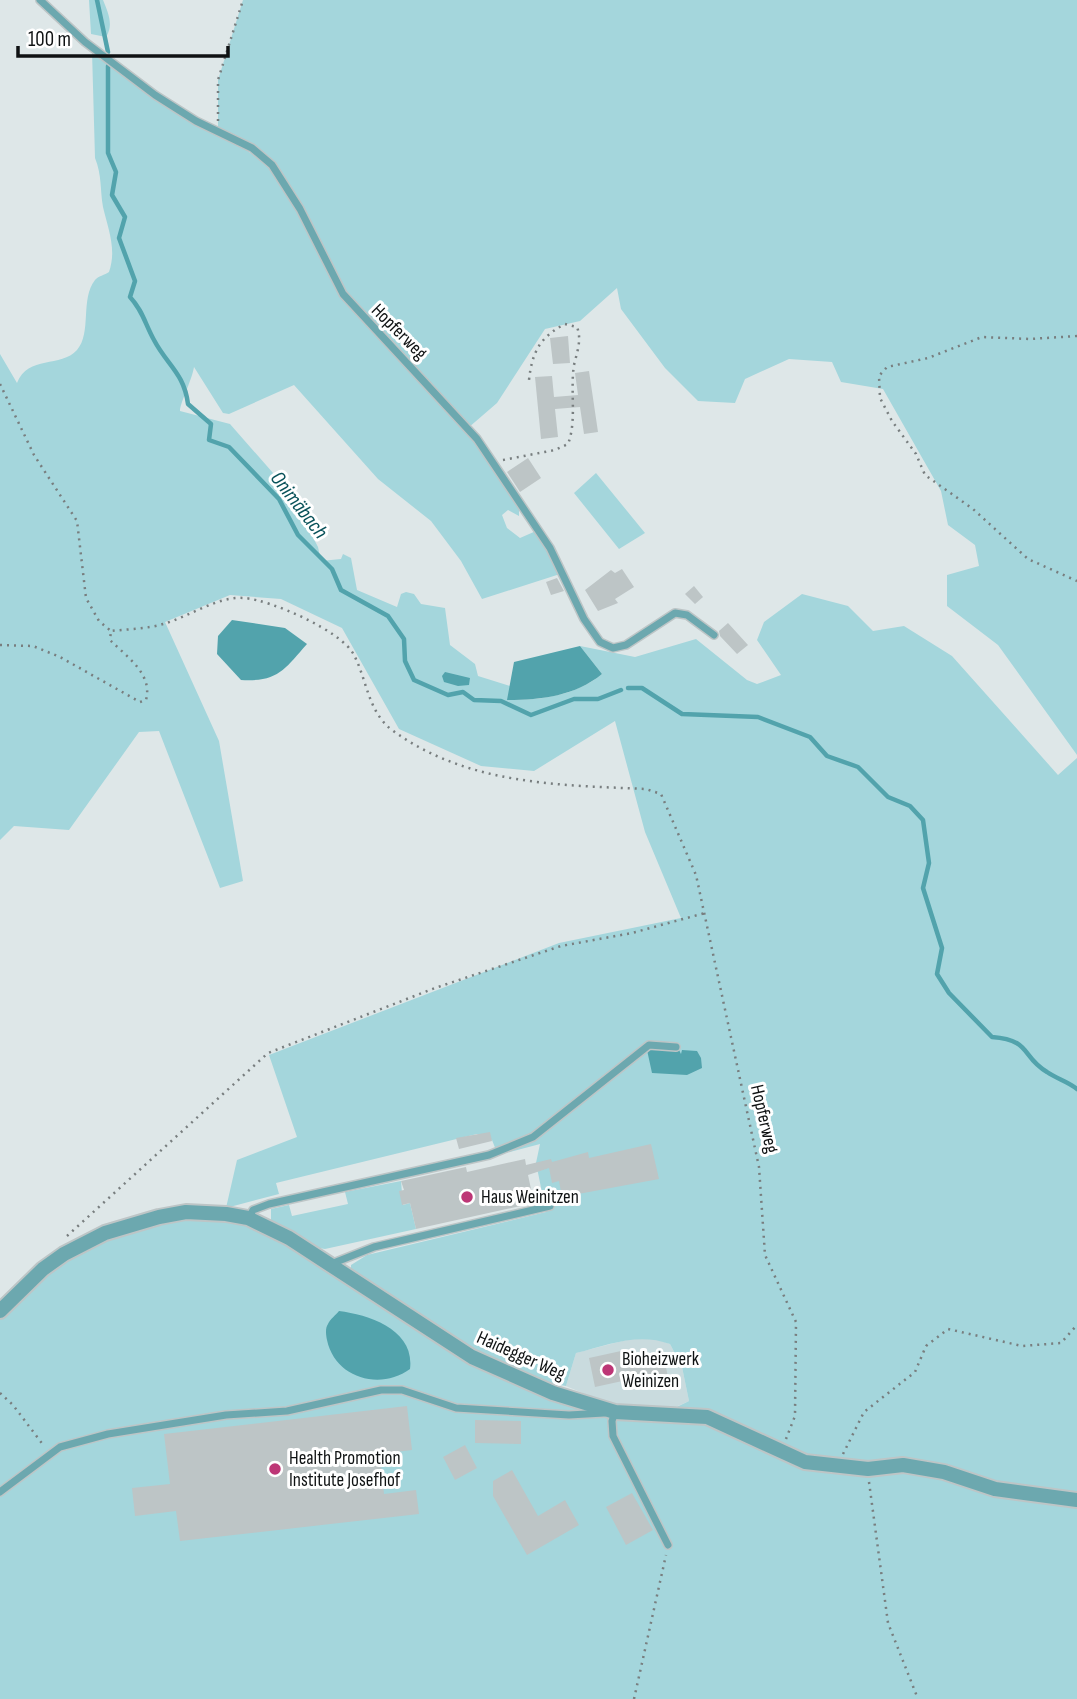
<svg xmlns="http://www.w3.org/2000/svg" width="1077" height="1699" font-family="'Sofia Sans Condensed',sans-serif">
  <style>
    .built { fill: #c9dbde }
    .green { fill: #a4d6dc }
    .water { fill: #52a3ac }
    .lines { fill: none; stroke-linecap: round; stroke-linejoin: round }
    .stream { stroke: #52a3ac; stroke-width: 4.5 }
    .building { fill: #bdc5c6 }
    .lane-casing { stroke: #bdc5c6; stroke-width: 10 }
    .street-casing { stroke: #bdc5c6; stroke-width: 18 }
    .path { stroke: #787e7f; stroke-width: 2.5; stroke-dasharray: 2 5; stroke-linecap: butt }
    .lane { stroke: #6ca8af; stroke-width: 7 }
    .street { stroke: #6ca8af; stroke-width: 14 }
    .poi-dot { fill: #bd3676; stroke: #fff; stroke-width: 2.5 }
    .labels { text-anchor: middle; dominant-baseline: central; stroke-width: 6; stroke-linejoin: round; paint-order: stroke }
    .street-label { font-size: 19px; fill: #0f1213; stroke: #fff }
    .poi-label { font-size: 19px; fill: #0f1213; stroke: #fff; text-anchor: start }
    .water-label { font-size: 21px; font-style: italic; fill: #09525a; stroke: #fff }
  </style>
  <rect width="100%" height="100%" fill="#dee7e8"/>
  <path class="built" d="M 634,1338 L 654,1338 L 670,1344 L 682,1367 L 689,1401 L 667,1411 L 633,1407 L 604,1402 L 566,1386 L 576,1353 Z"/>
  <path class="green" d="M 89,0 L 103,0 C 108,12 114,25 106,37 L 91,34 Z
    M 243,0 L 1077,0 L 1077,755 L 998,645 L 947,606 L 947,575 L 979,566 L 975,545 L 948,525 L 941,491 L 883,389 L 841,382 L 832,362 L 789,359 L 745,379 L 735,403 L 698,401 L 665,368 L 621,309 L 617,288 L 580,321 L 545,329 L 497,403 L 468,428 L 348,301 L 286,184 L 259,153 L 218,131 L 218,80 Z
    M 92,51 L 172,111 L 237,143 L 269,167 L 298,210 L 341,296 L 462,425 L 519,506 L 519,516 L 508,510 L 502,515 L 507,528 L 520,538 L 536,531 L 560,574 L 482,599 L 461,561 L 431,521 L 378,479 L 294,385 L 229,414 L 223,413 L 194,367 C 192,380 180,403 180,411 L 230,424 L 273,473 L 284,481 L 318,547 L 321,561 L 341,559 L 343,554 L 351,558 L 357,590 L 397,607 L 401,594 L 406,592 L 414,594 L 421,604 L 445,608 L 450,645 L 475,664 L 478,676 L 510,686 L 508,700 C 541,700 575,696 602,674 L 580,646 L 635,657 L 696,639 L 747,680 L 757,684 L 781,675 L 757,640 L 764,622 L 802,594 L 848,606 L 873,631 L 904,626 L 952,656 L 1058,775 L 1077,758 L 1077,1699 L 0,1699 L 0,1311 C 26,1275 69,1247 110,1232 C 154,1216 198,1207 245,1218 C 282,1226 318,1257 350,1278 C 425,1329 500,1377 587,1403 C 609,1410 636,1419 660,1414 C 669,1412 680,1405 689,1401 L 682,1367 L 670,1344 C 638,1332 608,1345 576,1353 L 566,1386 C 496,1374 409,1314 351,1273 L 351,1265 L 367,1255 L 546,1212 L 536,1163 L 540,1144 L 498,1155 L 492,1140 L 477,1134 L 276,1183 L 279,1194 L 226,1208 L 237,1160 L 297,1137 L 269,1055 L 559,943 L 681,918 L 645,832 L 615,721 L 534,771 L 481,766 L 399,729 L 342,628 L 281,599 L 230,595 L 165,622 L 219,741 L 243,881 L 220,888 L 159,731 L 139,732 L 69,830 L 14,826 L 0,840 L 0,354 L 17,383 C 28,355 61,368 77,350 C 92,333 80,299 95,280 C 98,276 105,275 109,272 C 117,249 108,229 103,207 C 100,190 102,175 95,158 Z
    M 596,473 L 645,533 L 619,549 L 574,493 Z
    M 401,1181 L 403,1205 L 410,1203 L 416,1229 L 325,1249 L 313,1247 L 271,1224 L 271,1209 L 289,1205 L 292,1216 L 348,1204 L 345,1192 Z"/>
  <path class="water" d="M 232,620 L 285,628 L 307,644 C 284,670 278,682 241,680 L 217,654 L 218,636 Z
    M 580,646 L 602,674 C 575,696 541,700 507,700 L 514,662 Z
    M 445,672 L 470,678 L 469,685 L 458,686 L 444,682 L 442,676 Z
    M 650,1047 L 679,1050 L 681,1054 L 682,1050 L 697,1051 L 701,1058 L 702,1068 L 687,1075 L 652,1073 L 647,1050 Z
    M 339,1311 C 370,1315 415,1330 410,1369 C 380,1391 335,1378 327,1340 C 326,1335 325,1328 328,1324 C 330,1319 336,1315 339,1311 Z"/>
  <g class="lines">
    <path class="stream" d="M 97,0 L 108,52
      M 108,66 L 108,153 L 116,172 L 112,195 L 125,217 L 119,238 L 135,281 L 130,297 C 143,311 145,324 154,340 C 167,365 184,373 188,404 L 211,424 L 209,440 L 229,447 L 279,499 L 298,535 L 332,569 L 341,590 L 388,616 L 404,639 L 405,661 L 414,680 L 448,695 L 463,692 L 474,700 L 501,701 L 531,715 L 574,699 L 598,699 L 621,690
      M 628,688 L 642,688 L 682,714 L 758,717 L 810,737 L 827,756 L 858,767 L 888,797 L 910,806 L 923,820 L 929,863 L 923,888 L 942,948 L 937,974 L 949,993 L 992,1037 C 1032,1040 1021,1057 1047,1072 C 1057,1079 1067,1081 1077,1089"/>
  </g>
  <path class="building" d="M 568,336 L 570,363 L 553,364 L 550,338 Z
    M 589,371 L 598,432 L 584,434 L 580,407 L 555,409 L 558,437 L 541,439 L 535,377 L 552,376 L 554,397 L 578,395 L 575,373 Z
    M 528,458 L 541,478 L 520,492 L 507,472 Z
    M 622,569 L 634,587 L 615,599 L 618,603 L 598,611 L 585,590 L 611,570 L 615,573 Z
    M 557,578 L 564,591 L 551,595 L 546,582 Z
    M 694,586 L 703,597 L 695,604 L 685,594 Z
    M 728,623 L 748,645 L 737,654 L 720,636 L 719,631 Z
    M 490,1132 L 492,1141 L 459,1149 L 456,1138 Z
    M 651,1144 L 659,1179 L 562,1197 L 559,1181 L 552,1183 L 549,1168 L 528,1175 L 534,1203 L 416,1229 L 410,1203 L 402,1205 L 399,1191 L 404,1190 L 401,1181 L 466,1167 L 467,1172 L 525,1159 L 526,1165 L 551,1159 L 552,1162 L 588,1152 L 589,1158 Z
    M 621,1351 L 623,1361 L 663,1353 L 669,1382 L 629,1390 L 627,1380 L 595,1387 L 589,1358 Z
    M 407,1406 L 412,1450 L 380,1454 L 384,1494 L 416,1490 L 419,1514 L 180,1541 L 176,1511 L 135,1516 L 132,1488 L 170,1484 L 164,1434 Z
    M 475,1420 L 521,1421 L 521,1444 L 475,1443 Z
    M 465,1445 L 477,1468 L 455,1480 L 443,1457 Z
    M 512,1470 L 538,1516 L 565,1500 L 579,1525 L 527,1555 L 493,1496 L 493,1481 Z
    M 632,1493 L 653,1530 L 626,1545 L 606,1507 Z"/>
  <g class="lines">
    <defs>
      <path id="lane" d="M 40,0 L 85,42 L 155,95 L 196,121 L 252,148 L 272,165 L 300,209 L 343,294 L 477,439 L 550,548 L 584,619 L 600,642 L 613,648 L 626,645 L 675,613 L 687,615 L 714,635
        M 249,1218 L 253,1210 L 269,1204 L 489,1155 L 533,1137 L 649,1045 L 676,1047
        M 331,1264 L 374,1247 L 550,1206
        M 615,1412 L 612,1421 L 613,1436 L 668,1545
        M 0,1492 L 60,1447 L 108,1434 L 226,1415 L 287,1411 L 381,1390 L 402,1390 L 456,1408 L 569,1415 L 604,1413"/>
      <path id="street" d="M 0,1311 L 43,1269 L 64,1254 L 105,1233 L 159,1217 L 186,1212 L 226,1214 L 248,1218 L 289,1238 L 472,1357 L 553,1393 L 615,1412 L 707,1417 L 805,1462 L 868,1469 L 903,1465 L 944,1472 L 995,1489 L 1077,1500"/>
    </defs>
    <use href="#lane" class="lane-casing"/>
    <use href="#street" class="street-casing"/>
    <path class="path" d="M 218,121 L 218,80 L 243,0
      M 1077,336 L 1030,339 L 982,337 L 928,358 L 887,367 L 879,376 L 880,398 L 892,421 L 916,454 L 925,475 L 973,509 L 1028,559 L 1077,581
      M 0,384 L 34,455 L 77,521 L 86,598 L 99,621 L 111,631
      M 503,460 L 555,450 L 568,444 C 577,421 570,390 574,365 C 577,352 582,340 577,327 L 565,324 C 540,337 532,352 529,380
      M 0,645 L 33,646 L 60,657 L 140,702 L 146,700 C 153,674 127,657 110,640 L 111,631 C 128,629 147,629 163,624 C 189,617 217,596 244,598 C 271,600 342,631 354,655 C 367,680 368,712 392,730 C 467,785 558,785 646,789 L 661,794 L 696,875 L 759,1167 L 765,1255 L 796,1322 L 795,1416 L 786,1439
      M 67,1236 L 268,1053 L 435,988 L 561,946 L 632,933 L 705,913
      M 0,1393 L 13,1405 L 44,1446
      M 843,1454 L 864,1412 L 915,1372 L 926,1346 L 948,1329 L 1022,1346 L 1061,1343 L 1077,1325
      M 869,1482 L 888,1623 L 918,1699
      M 634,1699 L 666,1555"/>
    <use href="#lane" class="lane"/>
    <use href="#street" class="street"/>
  </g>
  <g class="poi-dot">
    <circle cx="467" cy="1197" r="7"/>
    <circle cx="608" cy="1370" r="7"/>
    <circle cx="275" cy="1469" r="7"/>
  </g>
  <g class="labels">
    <g class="street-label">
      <text transform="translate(399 332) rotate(45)">Hopferweg</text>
      <text transform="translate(764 1119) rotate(77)">Hopferweg</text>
      <text transform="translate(521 1356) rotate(24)">Haidegger Weg</text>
    </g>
    <g class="poi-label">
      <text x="481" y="1197">Haus Weinitzen</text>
      <text x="622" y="1359">Bioheizwerk<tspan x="622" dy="22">Weinizen</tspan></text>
      <text x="289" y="1458">Health Promotion<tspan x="289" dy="22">Institute Josefhof</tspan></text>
    </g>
    <g class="water-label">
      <text transform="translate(299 505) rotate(52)">Onimäbach</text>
    </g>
  </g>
  <path d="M18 46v10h210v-10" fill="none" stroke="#0f1213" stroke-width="3.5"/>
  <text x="28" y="46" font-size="21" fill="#0f1213" stroke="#ffffff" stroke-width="5" paint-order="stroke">100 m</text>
</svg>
